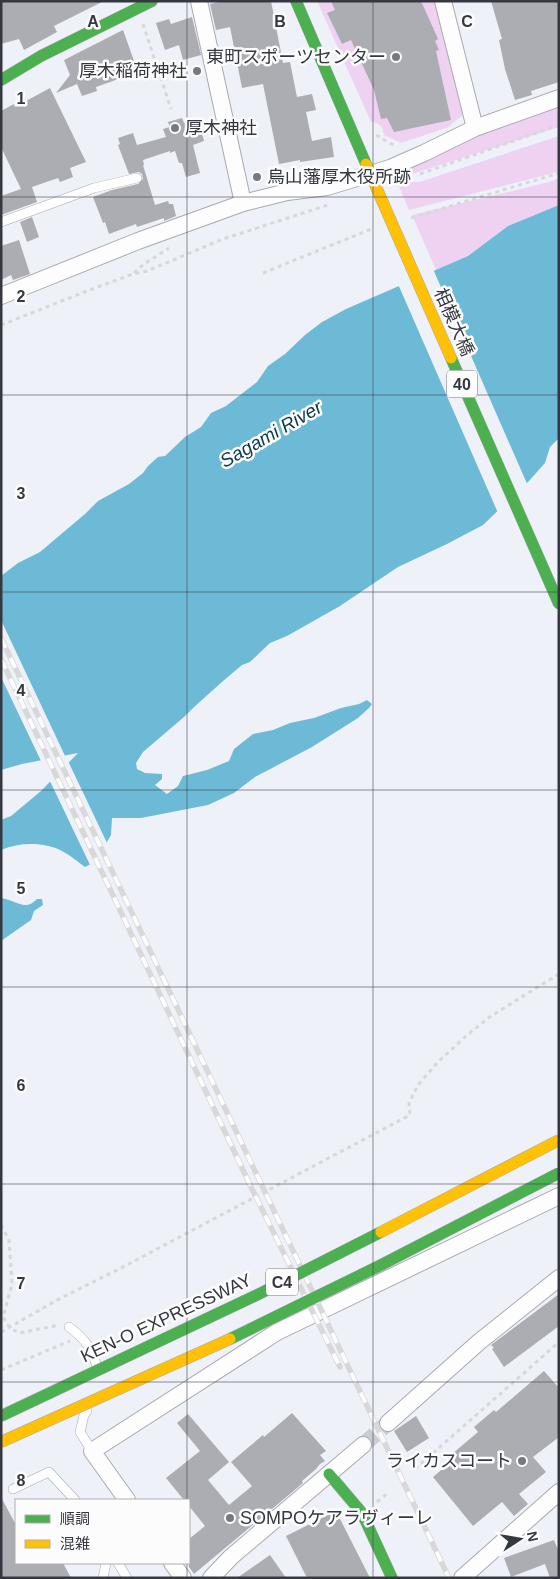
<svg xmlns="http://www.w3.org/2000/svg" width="560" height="1579" font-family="Helvetica,'Noto Sans JP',sans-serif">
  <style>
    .green { fill: #efd1f2 }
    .water { fill: #6dbad6 }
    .pier { fill: #eff1f8 }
    .building { fill: #acacb3 }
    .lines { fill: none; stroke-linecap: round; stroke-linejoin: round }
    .street-tunnel { stroke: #caccd3; stroke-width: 16; stroke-dasharray: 16 8; stroke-linecap: butt }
    .lane-casing { stroke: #a8aab0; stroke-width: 10 }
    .street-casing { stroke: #a8aab0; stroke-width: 18 }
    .fast-casing { stroke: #a8aab0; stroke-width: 12 }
    .path { stroke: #d7d8d9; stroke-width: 3; stroke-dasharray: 4 4; stroke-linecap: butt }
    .lane { stroke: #fdfdfe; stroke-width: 9 }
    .street { stroke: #fdfdfe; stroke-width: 16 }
    .fast { stroke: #4caf50; stroke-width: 11 }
    .rail-casing { stroke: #d8d8da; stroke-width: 5.5 }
    .rail { stroke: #fcfcfc; stroke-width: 4; stroke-dasharray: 11; stroke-linecap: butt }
    .fast-bridge-casing { stroke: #a8aab0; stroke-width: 12; stroke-linecap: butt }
    .slow-bridge-casing { stroke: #a8aab0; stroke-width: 12; stroke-linecap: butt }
    .fast-bridge { stroke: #4caf50; stroke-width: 11 }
    .slow-bridge { stroke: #ffc107; stroke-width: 11 }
    .grid { fill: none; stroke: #363841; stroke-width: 1; stroke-opacity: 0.55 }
    .poi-dot { fill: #777981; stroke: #fcfcfc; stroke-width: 2 }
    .labels { text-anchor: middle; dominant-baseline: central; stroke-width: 5; stroke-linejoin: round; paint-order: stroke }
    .shield { fill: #fcfcfc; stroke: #717379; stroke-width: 1 }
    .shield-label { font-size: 16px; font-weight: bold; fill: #363841 }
    .poi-label { font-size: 18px; fill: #363841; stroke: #fcfcfc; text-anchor: end }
    .street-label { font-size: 18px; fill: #363841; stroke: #fcfcfc }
    .water-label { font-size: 19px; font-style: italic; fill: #0b3b4b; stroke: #fcfcfc }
    .grid-label { font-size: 16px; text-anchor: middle; font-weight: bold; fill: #363841; stroke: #fcfcfc; stroke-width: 5; stroke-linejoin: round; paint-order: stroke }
  </style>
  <rect width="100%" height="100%" fill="#eff1f8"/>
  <path class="green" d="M 317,1 L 436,1 L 466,112 C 460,119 454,120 449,127 L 401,143 L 384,135 C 383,127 379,122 371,122 Z
    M 559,104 L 559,127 L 396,179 L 394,173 L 429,160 L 461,140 Z
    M 559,136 L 559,171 L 546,175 L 409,210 L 398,184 L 407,182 L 420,182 L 435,177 Z
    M 559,178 L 559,205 L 508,226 L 468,256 L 436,270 L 412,215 L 549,182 Z"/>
  <path class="water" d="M 559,205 L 559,438 L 550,447 L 545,463 L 529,481 L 483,525 L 447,544 L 398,567 L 340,606 L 287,636 L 270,643 L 250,662 L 242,665 L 223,681 L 193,708 L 184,717 L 143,752 L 136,763 L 137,769 L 145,773 L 162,774 L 162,779 L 155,785 L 167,794 L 178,786 L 183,776 L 207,770 L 229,761 L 234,749 L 253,734 L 273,730 L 290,723 L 314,718 L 341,708 L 359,704 L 367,700 L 372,704 L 369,708 L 358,718 L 312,747 L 255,777 L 234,793 L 208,805 L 141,818 L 112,818 L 111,835 L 95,862 L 85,867 C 78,862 70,855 62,851 C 44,842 21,842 1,850 L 1,820 L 11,816 L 41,791 L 78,753 L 22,764 L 1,770 L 1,576 L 18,563 L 40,552 L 85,514 L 98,501 L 129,484 L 143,473 L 148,466 L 158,457 L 165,456 L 185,437 L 201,427 L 211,413 L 226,406 L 257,382 L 268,366 L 285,354 L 305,335 L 322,322 L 346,309 L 468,256 L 508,226 Z
    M 1,898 C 16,900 25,912 37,899 L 42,899 L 43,905 L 34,911 L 31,920 L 1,941 Z"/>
  <path class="pier" d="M 433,269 L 528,486 L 498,513 L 398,284 Z
    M 1,620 L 66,758 L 42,763 L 1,677 Z
    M 68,761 L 108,845 L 97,863 L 91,867 L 49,779 Z"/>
  <path class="building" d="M 1,1 L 104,1 L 54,26 L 57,32 L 24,50 L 19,39 L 1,44 Z
    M 223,1 L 271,1 L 283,63 L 290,62 L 297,97 L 312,94 L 316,110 L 306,112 L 312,141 L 331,137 L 334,157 L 300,162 L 300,160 L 279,164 L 263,84 L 242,88 L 230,27 L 216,30 L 210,4 Z
    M 331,1 L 421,1 L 438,39 L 435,41 L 439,50 L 436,51 L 451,120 L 394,132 L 387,118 L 381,119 L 374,90 L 351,40 L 342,44 L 327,13 L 335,10 Z
    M 491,1 L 559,1 L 559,82 L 531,91 L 532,95 L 515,100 L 505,69 L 499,40 L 502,39 Z
    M 192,17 L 201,55 L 183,60 L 179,45 L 165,50 L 156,23 L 169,19 L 171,24 Z
    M 123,30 L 138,72 L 96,87 L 97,91 L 82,96 L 77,84 L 56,93 L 70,75 L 64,60 Z
    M 50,88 L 86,162 L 70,168 L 73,177 L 60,182 L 58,178 L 32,187 L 37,202 L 1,215 L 1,196 L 21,189 L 1,147 L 1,111 L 14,104 L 15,107 Z
    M 182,118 L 184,123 L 191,120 L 193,128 L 200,126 L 204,141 L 193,145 L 200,173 L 186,177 L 182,163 L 179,163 L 175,151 L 170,153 L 170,151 L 143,160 L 144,165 L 143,165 L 155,205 L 168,201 L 169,204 L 173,204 L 176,216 L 164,221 L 164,218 L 137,227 L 136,224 L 109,234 L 105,222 L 103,223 L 93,197 L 112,190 L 138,184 L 143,179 L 142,174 L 139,172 L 129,174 L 118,145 L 120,144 L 118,138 L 133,133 L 137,145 L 166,137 L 163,129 L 170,127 L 168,122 Z
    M 32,217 L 39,237 L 27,242 L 20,222 Z
    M 19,240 L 30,274 L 13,280 L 11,275 L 1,280 L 1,246 Z
    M 559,1294 L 559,1326 L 504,1367 L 492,1349 L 494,1348 L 491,1345 Z
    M 544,1371 L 559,1388 L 559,1437 L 533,1457 L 546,1472 L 519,1494 L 528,1504 L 514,1516 L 502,1502 L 473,1526 L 433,1477 L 453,1460 L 455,1457 L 452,1454 L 478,1432 L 474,1427 L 494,1410 L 496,1412 Z
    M 292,1413 L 326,1451 L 320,1455 L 325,1461 L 320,1464 L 316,1469 L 302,1481 L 303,1483 L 194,1574 L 189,1567 L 189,1539 L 205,1526 L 189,1506 L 189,1500 L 184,1500 L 166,1478 L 200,1451 L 177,1423 L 188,1414 L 229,1462 L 208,1480 L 229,1505 L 252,1486 L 231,1462 L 263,1435 L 264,1437 Z
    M 416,1416 L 429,1438 L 407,1452 L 394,1431 Z
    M 1,1497 L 16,1525 L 16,1563 L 63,1563 L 71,1578 L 1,1578 Z
    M 336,1511 L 370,1578 L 307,1578 L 286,1536 Z
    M 554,1540 L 559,1552 L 559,1578 L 550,1578 L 545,1564 L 511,1577 L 504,1558 Z
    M 270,1555 L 286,1578 L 237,1578 Z"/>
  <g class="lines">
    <path class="street-tunnel" d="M 363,1445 L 388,1423"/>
    <defs>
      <path id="lane" d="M 1,222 L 94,188 L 137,178
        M 69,1327 C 84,1338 93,1349 97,1368
        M 87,1411 L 84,1415 L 80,1432 L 92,1451
        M 13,1489 L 49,1472 L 75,1500
        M 118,1563 L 127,1578
        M 103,1578 L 106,1563"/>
      <path id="street" d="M 199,1 L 243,203
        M 443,1 L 475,128
        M 1,296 L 138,241 L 243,203 L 287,192 L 327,187 L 390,168 L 424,153 L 475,128 L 559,98
        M 388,1423 L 479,1342 L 559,1278
        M 127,1500 L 92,1451 L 277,1332 L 559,1196
        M 172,1563 L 183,1578
        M 211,1578 L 231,1557 L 363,1445
        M 462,1578 L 559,1492"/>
      <path id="fast" d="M 296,1 L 366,164
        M 1,80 L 41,56 L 152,1
        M 329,1474 L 362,1513 L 392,1578"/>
    </defs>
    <use href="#lane" class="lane-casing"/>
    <use href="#street" class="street-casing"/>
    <use href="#fast" class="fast-casing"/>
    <path class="path" d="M 143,24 L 171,109
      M 376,135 L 397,147
      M 420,174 L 559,125
      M 411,218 L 559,173
      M 134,273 L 144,264 L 169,248
      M 263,273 L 374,228
      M 1,325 L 87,291 L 133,274 L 147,271 L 223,239 L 331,204
      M 1,1225 L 9,1240 L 12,1284 L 3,1317 L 10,1328 L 19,1333 L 59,1325
      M 1,1332 L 59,1299 L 123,1267 L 410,1115 L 409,1103 L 418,1085 L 438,1062 L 466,1036 L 491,1016 L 559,974
      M 1,1370 L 70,1341
      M 415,1469 L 559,1342
      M 377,1502 L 388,1493"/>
    <use href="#lane" class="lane"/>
    <use href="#street" class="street"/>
    <use href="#fast" class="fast"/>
    <defs>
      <path id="rail" d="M 1,638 L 449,1578
        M 1,659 L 252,1189 L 340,1367"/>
    </defs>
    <use href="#rail" class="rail-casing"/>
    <use href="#rail" class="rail"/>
    <defs>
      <path id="fast-bridge" d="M 451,358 L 559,604
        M 230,1339 L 381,1265 L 559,1173
        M 1,1416 L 259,1294 L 381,1232"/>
      <path id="slow-bridge" d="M 366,164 L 451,358
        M 381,1232 L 559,1140
        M 1,1442 L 230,1339"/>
    </defs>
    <use href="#fast-bridge" class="fast-bridge-casing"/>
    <use href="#slow-bridge" class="slow-bridge-casing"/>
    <use href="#fast-bridge" class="fast-bridge"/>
    <use href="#slow-bridge" class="slow-bridge"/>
  </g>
  <path class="grid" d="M 187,1 L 187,1500M 373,1 L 373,1578M 1,197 L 559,197M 1,395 L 559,395M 1,592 L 559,592M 1,790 L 559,790M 1,987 L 559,987M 1,1184 L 559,1184M 1,1382 L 559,1382M 187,1563 L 187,1578"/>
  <g class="poi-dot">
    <circle cx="396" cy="57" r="5"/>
    <circle cx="197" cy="71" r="5"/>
    <circle cx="175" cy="128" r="5"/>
    <circle cx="257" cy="177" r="5"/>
    <circle cx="522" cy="1461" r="5"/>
    <circle cx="230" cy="1518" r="5"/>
  </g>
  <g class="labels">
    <g class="shield">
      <rect x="447" y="370.5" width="30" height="27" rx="4"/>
      <rect x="266" y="1268.5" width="32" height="27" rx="4"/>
    </g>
    <g class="shield-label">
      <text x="462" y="384">40</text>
      <text x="282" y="1282">C4</text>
    </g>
    <g class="poi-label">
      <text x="386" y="57">東町スポーツセンター</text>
      <text x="187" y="71">厚木稲荷神社</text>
      <text x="185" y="128" text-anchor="start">厚木神社</text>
      <text x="267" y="177" text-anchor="start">烏山藩厚木役所跡</text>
      <text x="512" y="1461">ライカスコート</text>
      <text x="240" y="1518" text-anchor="start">SOMPOケアラヴィーレ</text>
    </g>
    <g class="street-label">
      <text transform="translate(454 322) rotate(66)">相模大橋</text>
      <text transform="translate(166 1318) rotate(-25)">KEN-O EXPRESSWAY</text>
    </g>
    <g class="water-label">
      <text transform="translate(271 434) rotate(-30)">Sagami River</text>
    </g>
  </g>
  <g class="grid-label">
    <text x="93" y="27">A</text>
    <text x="280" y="27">B</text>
    <text x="467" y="27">C</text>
    <text x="21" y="104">1</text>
    <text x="21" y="302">2</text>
    <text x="21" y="499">3</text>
    <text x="21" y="696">4</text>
    <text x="21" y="894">5</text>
    <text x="21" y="1091">6</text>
    <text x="21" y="1289">7</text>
    <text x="21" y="1486">8</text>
  </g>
  <rect width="560" height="1579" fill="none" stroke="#363841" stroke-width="5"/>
  <rect x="15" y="1499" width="175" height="65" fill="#fcfcfc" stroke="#adaeb1"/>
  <rect x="25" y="1515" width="25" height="8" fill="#4caf50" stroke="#adaeb1"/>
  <text x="60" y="1524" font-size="15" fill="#363841">順調</text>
  <rect x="25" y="1540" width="25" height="8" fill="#ffc107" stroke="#adaeb1"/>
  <text x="60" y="1549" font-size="15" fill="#363841">混雑</text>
  <g transform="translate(520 1539) rotate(78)" stroke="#fcfcfc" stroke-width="4" paint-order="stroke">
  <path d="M0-4L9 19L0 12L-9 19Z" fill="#363841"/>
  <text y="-8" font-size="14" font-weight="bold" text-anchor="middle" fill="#363841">N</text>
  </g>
</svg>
